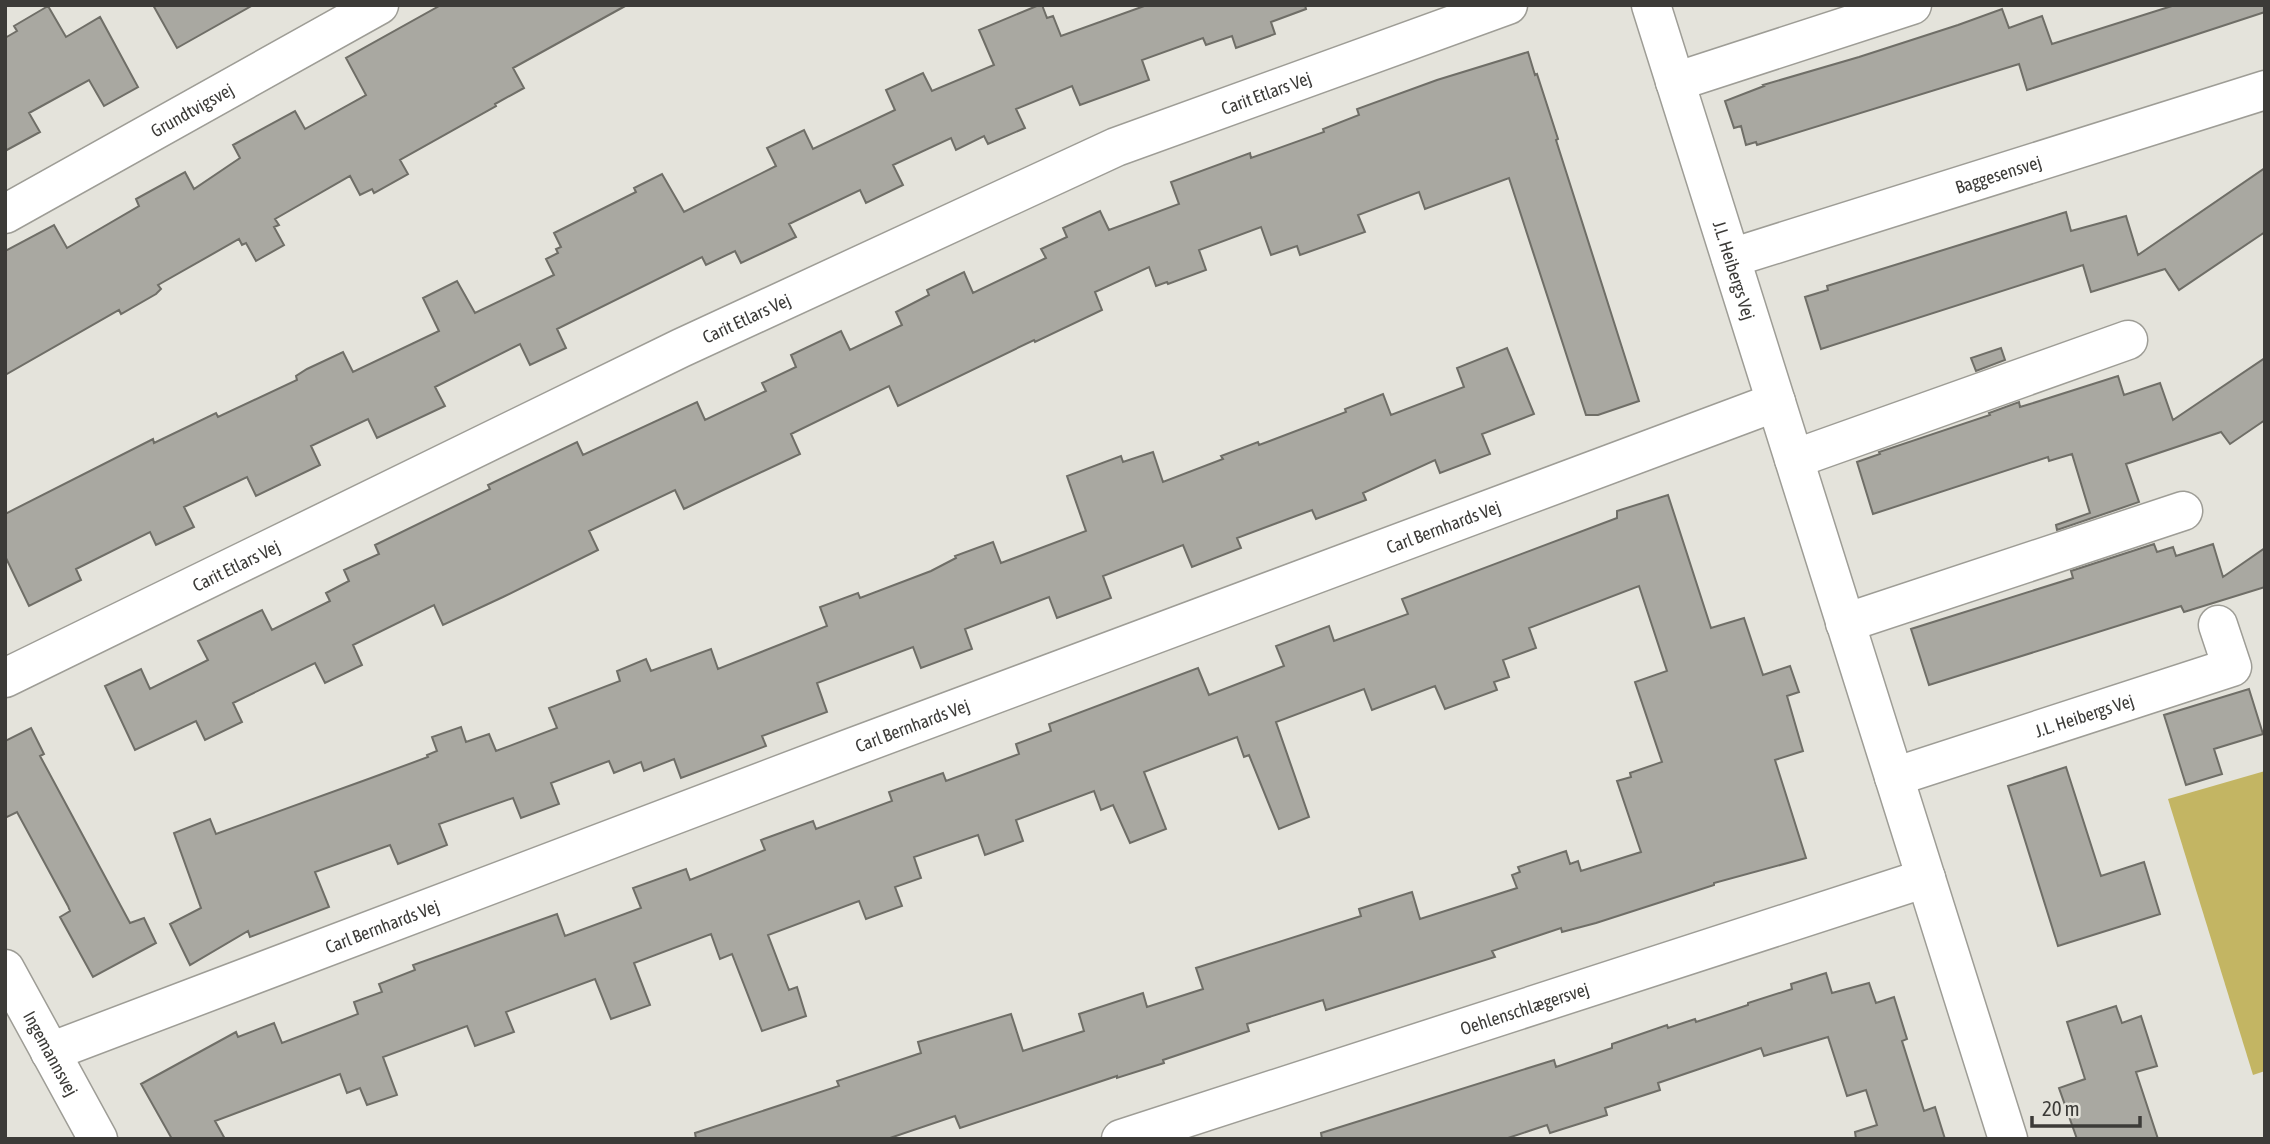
<svg xmlns="http://www.w3.org/2000/svg" width="2270" height="1144" font-family="'Asap Condensed',sans-serif">
  <style>
    .green { fill: #c3b563 }
    .building { fill: #a9a8a1; stroke: #6f6e67; stroke-width: 2 }
    .lines { fill: none; stroke-linecap: round; stroke-linejoin: round }
    .minor-casing { stroke: #9e9d96; stroke-width: 41 }
    .minor { stroke: #fff; stroke-width: 38 }
    .labels { text-anchor: middle; dominant-baseline: central; stroke-width: 5; stroke-linejoin: round; paint-order: stroke }
    .street-label { font-size: 18px; fill: #3c3b38; stroke: #e4e3db }
  </style>
  <rect width="100%" height="100%" fill="#e4e3db"/>
  <path class="green" d="M 2265,771 L 2265,1071 L 2253,1075 L 2168,799 Z"/>
  <path class="building" d="M 153,5 L 253,5 L 177,48 Z
    M 441,5 L 627,5 L 513,68 L 524,88 L 495,104 L 496,106 L 400,160 L 408,174 L 374,193 L 372,189 L 360,195 L 350,176 L 275,219 L 279,225 L 274,227 L 284,245 L 256,261 L 246,243 L 242,245 L 239,239 L 158,285 L 161,289 L 156,294 L 121,314 L 119,310 L 5,375 L 5,251 L 54,225 L 67,248 L 139,206 L 136,199 L 185,172 L 194,189 L 240,158 L 233,145 L 295,111 L 305,129 L 366,95 L 346,58 Z
    M 1039,5 L 1042,5 L 1047,18 L 1053,16 L 1061,36 L 1147,5 L 1305,5 L 1306,9 L 1271,22 L 1275,34 L 1236,48 L 1232,36 L 1206,45 L 1203,38 L 1142,60 L 1149,80 L 1080,105 L 1072,86 L 1016,109 L 1025,128 L 988,144 L 984,136 L 956,150 L 951,138 L 893,165 L 903,185 L 866,203 L 860,190 L 789,224 L 796,237 L 741,263 L 735,251 L 706,265 L 702,257 L 557,329 L 566,348 L 530,365 L 520,344 L 435,387 L 445,406 L 377,438 L 368,419 L 311,446 L 320,465 L 256,496 L 247,477 L 184,507 L 194,527 L 156,545 L 150,532 L 76,569 L 81,580 L 29,606 L 5,556 L 5,514 L 153,439 L 154,443 L 216,413 L 218,417 L 297,380 L 296,376 L 307,369 L 343,352 L 353,372 L 439,331 L 423,298 L 457,281 L 475,313 L 554,275 L 546,259 L 558,253 L 556,249 L 561,247 L 554,233 L 636,192 L 634,188 L 662,174 L 684,212 L 776,166 L 767,148 L 804,130 L 813,149 L 895,110 L 886,90 L 923,73 L 932,91 L 994,65 L 979,30 Z
    M 2175,5 L 2265,5 L 2265,12 L 2027,90 L 2019,64 L 1757,145 L 1756,142 L 1746,145 L 1741,126 L 1734,128 L 1725,101 L 1764,86 L 1763,85 L 1859,57 L 1958,25 L 2002,9 L 2009,28 L 2042,16 L 2052,44 Z
    M 48,6 L 66,37 L 100,17 L 138,87 L 104,106 L 89,80 L 29,113 L 40,132 L 5,151 L 5,38 L 17,31 L 14,26 Z
    M 1528,52 L 1535,75 L 1537,74 L 1558,139 L 1556,140 L 1639,401 L 1598,415 L 1586,415 L 1509,178 L 1425,209 L 1419,192 L 1358,215 L 1365,232 L 1300,255 L 1297,246 L 1271,255 L 1261,227 L 1199,250 L 1206,270 L 1168,284 L 1167,282 L 1156,286 L 1149,267 L 1095,292 L 1102,310 L 1035,342 L 1034,340 L 898,406 L 889,386 L 791,434 L 800,454 L 721,491 L 684,509 L 675,490 L 589,531 L 598,550 L 503,597 L 443,625 L 434,605 L 353,645 L 362,665 L 325,683 L 315,663 L 233,703 L 242,722 L 205,740 L 196,721 L 135,750 L 105,686 L 141,669 L 150,689 L 208,660 L 198,641 L 262,610 L 272,630 L 330,601 L 326,593 L 349,581 L 344,570 L 379,554 L 375,545 L 490,489 L 488,485 L 577,442 L 583,455 L 697,402 L 705,420 L 766,391 L 762,383 L 796,367 L 791,355 L 841,331 L 850,350 L 902,325 L 896,312 L 929,295 L 927,290 L 964,272 L 973,293 L 1046,258 L 1041,249 L 1067,237 L 1063,228 L 1100,211 L 1109,230 L 1179,204 L 1171,182 L 1250,153 L 1251,158 L 1324,132 L 1323,129 L 1359,115 L 1357,109 L 1437,80 Z
    M 2265,168 L 2265,232 L 2179,290 L 2165,269 L 2091,292 L 2083,265 L 1821,349 L 1805,297 L 1828,290 L 1827,286 L 2066,212 L 2071,231 L 2126,216 L 2138,255 Z
    M 1507,348 L 1534,414 L 1482,434 L 1490,454 L 1440,473 L 1435,460 L 1363,493 L 1366,500 L 1316,519 L 1312,510 L 1237,538 L 1241,548 L 1192,567 L 1183,545 L 1103,576 L 1111,598 L 1057,618 L 1049,597 L 965,629 L 972,649 L 921,668 L 913,647 L 817,683 L 827,712 L 762,736 L 766,746 L 681,778 L 674,759 L 644,771 L 641,762 L 614,773 L 609,761 L 551,783 L 559,804 L 521,818 L 513,798 L 439,824 L 447,845 L 398,864 L 390,845 L 315,872 L 329,907 L 250,937 L 248,931 L 190,965 L 170,924 L 201,908 L 174,833 L 210,819 L 216,834 L 371,778 L 428,757 L 427,755 L 437,751 L 432,737 L 461,727 L 466,742 L 489,734 L 496,751 L 557,728 L 549,708 L 620,681 L 617,671 L 646,659 L 651,671 L 711,649 L 718,669 L 827,626 L 820,607 L 858,593 L 860,598 L 931,571 L 956,558 L 955,556 L 993,542 L 1001,563 L 1086,531 L 1067,476 L 1121,456 L 1123,462 L 1153,452 L 1163,482 L 1223,459 L 1221,456 L 1258,442 L 1259,445 L 1346,412 L 1345,409 L 1383,394 L 1391,415 L 1464,387 L 1457,368 Z
    M 2001,348 L 2005,360 L 1976,371 L 1971,358 Z
    M 2265,358 L 2265,420 L 2230,444 L 2221,432 L 2126,464 L 2139,502 L 2057,530 L 2056,525 L 2090,513 L 2072,454 L 2049,461 L 2048,457 L 1873,514 L 1857,462 L 1880,454 L 1879,452 L 1990,415 L 1989,413 L 2019,402 L 2020,407 L 2030,404 L 2118,376 L 2124,395 L 2160,383 L 2173,420 Z
    M 1668,495 L 1711,628 L 1744,618 L 1763,675 L 1790,666 L 1799,692 L 1787,696 L 1803,751 L 1775,760 L 1806,858 L 1714,883 L 1714,885 L 1596,923 L 1562,932 L 1561,928 L 1492,951 L 1495,957 L 1326,1010 L 1323,1000 L 1247,1024 L 1249,1031 L 1163,1060 L 1164,1063 L 1117,1078 L 1117,1076 L 960,1128 L 955,1116 L 887,1139 L 696,1139 L 695,1133 L 839,1086 L 837,1081 L 921,1053 L 918,1042 L 1011,1014 L 1023,1051 L 1084,1031 L 1079,1014 L 1143,993 L 1147,1007 L 1203,989 L 1196,968 L 1361,916 L 1359,909 L 1412,892 L 1420,919 L 1517,888 L 1512,875 L 1520,872 L 1518,867 L 1566,851 L 1570,864 L 1578,861 L 1581,871 L 1641,852 L 1617,781 L 1631,777 L 1630,773 L 1662,762 L 1635,682 L 1667,671 L 1639,586 L 1529,628 L 1536,648 L 1503,660 L 1509,677 L 1494,682 L 1497,690 L 1445,709 L 1435,686 L 1372,710 L 1364,689 L 1276,722 L 1309,817 L 1279,829 L 1249,755 L 1244,757 L 1237,737 L 1144,772 L 1166,829 L 1130,843 L 1113,805 L 1101,810 L 1094,791 L 1016,820 L 1023,841 L 985,855 L 978,835 L 914,857 L 921,878 L 895,887 L 902,906 L 866,919 L 859,901 L 768,935 L 789,990 L 797,987 L 806,1016 L 762,1031 L 732,954 L 720,959 L 711,934 L 634,963 L 650,1005 L 611,1019 L 595,979 L 506,1012 L 514,1032 L 475,1046 L 467,1026 L 383,1057 L 397,1095 L 367,1105 L 360,1088 L 347,1093 L 340,1074 L 215,1121 L 225,1139 L 172,1139 L 141,1084 L 236,1032 L 238,1037 L 274,1023 L 282,1043 L 358,1014 L 354,1002 L 382,992 L 379,984 L 415,970 L 413,965 L 557,914 L 565,936 L 641,908 L 633,888 L 686,869 L 690,880 L 765,850 L 761,840 L 813,821 L 816,829 L 892,801 L 889,792 L 943,773 L 946,781 L 1019,754 L 1016,744 L 1051,731 L 1049,724 L 1198,668 L 1209,695 L 1284,666 L 1276,646 L 1329,626 L 1334,641 L 1408,614 L 1402,599 L 1617,518 L 1617,511 Z
    M 2154,544 L 2157,552 L 2173,547 L 2176,556 L 2213,544 L 2223,577 L 2265,548 L 2265,587 L 2184,612 L 2181,606 L 1929,685 L 1911,629 L 2073,578 L 2071,571 Z
    M 2249,689 L 2263,734 L 2214,749 L 2222,774 L 2186,785 L 2164,715 Z
    M 31,728 L 44,754 L 40,756 L 130,923 L 144,918 L 156,943 L 93,977 L 60,917 L 70,911 L 68,906 L 17,812 L 5,818 L 5,741 Z
    M 2066,767 L 2101,876 L 2144,862 L 2160,914 L 2058,946 L 2008,786 Z
    M 1826,973 L 1832,993 L 1869,983 L 1876,1003 L 1894,997 L 1907,1039 L 1902,1041 L 1924,1111 L 1935,1107 L 1945,1139 L 1856,1139 L 1855,1132 L 1877,1125 L 1866,1090 L 1847,1096 L 1828,1037 L 1764,1056 L 1761,1048 L 1658,1083 L 1660,1090 L 1605,1108 L 1607,1115 L 1550,1133 L 1547,1125 L 1505,1139 L 1322,1139 L 1321,1133 L 1554,1060 L 1556,1067 L 1612,1048 L 1612,1044 L 1667,1025 L 1668,1028 L 1695,1019 L 1696,1022 L 1748,1005 L 1748,1003 L 1792,989 L 1791,984 Z
    M 2116,1006 L 2122,1023 L 2141,1016 L 2157,1066 L 2136,1072 L 2158,1139 L 2077,1139 L 2059,1088 L 2085,1079 L 2067,1022 Z"/>
  <g class="lines">
    <defs>
      <g id="minor">
        <path id="s1" d="M 1651,5 L 2008,1139"/>
        <path d="M 1675,82 L 1912,5"/>
        <path id="s2" d="M 5,214 L 379,5"/>
        <path id="s3" d="M 1731,258 L 2265,90"/>
        <path d="M 1794,459 L 2128,340"/>
        <path d="M 1845,623 L 2183,511"/>
        <path id="s4" d="M 5,678 L 681,348 L 1116,147 L 1508,5"/>
        <path id="s5" d="M 1894,777 L 2232,667 L 2218,625"/>
        <path id="s6" d="M 5,969 L 98,1139"/>
        <path id="s7" d="M 50,1052 L 848,749 L 1776,402"/>
        <path id="s8" d="M 1121,1139 L 1926,878"/>
      </g>
    </defs>
    <use href="#minor" class="minor-casing"/>
    <use href="#minor" class="minor"/>
  </g>
  <g class="labels">
    <g class="street-label">
      <text stroke="none"><textPath href="#s4" startOffset="1391">Carit Etlars Vej</textPath></text>
      <text stroke="none"><textPath href="#s2" startOffset="214">Grundtvigsvej</textPath></text>
      <text stroke="none"><textPath href="#s3" startOffset="280">Baggesensvej</textPath></text>
      <text stroke="none"><textPath href="#s1" startOffset="278">J.L. Heibergs Vej</textPath></text>
      <text stroke="none"><textPath href="#s4" startOffset="824">Carit Etlars Vej</textPath></text>
      <text stroke="none"><textPath href="#s7" startOffset="1489">Carl Bernhards Vej</textPath></text>
      <text stroke="none"><textPath href="#s4" startOffset="257">Carit Etlars Vej</textPath></text>
      <text stroke="none"><textPath href="#s5" startOffset="200">J.L. Heibergs Vej</textPath></text>
      <text stroke="none"><textPath href="#s7" startOffset="922">Carl Bernhards Vej</textPath></text>
      <text stroke="none"><textPath href="#s7" startOffset="355">Carl Bernhards Vej</textPath></text>
      <text stroke="none"><textPath href="#s8" startOffset="424">Oehlenschlægersvej</textPath></text>
      <text stroke="none"><textPath href="#s6" startOffset="96">Ingemannsvej</textPath></text>
    </g>
  </g>
  <rect width="2270" height="1144" fill="none" stroke="#3c3b38" stroke-width="14"/>
  <path d="M2032 1116v10h108v-10" fill="none" stroke="#3c3b38" stroke-width="3.5"/>
  <text x="2042" y="1116" font-size="21" fill="#3c3b38" stroke="#e4e3db" stroke-width="5" paint-order="stroke">20 m</text>
</svg>
